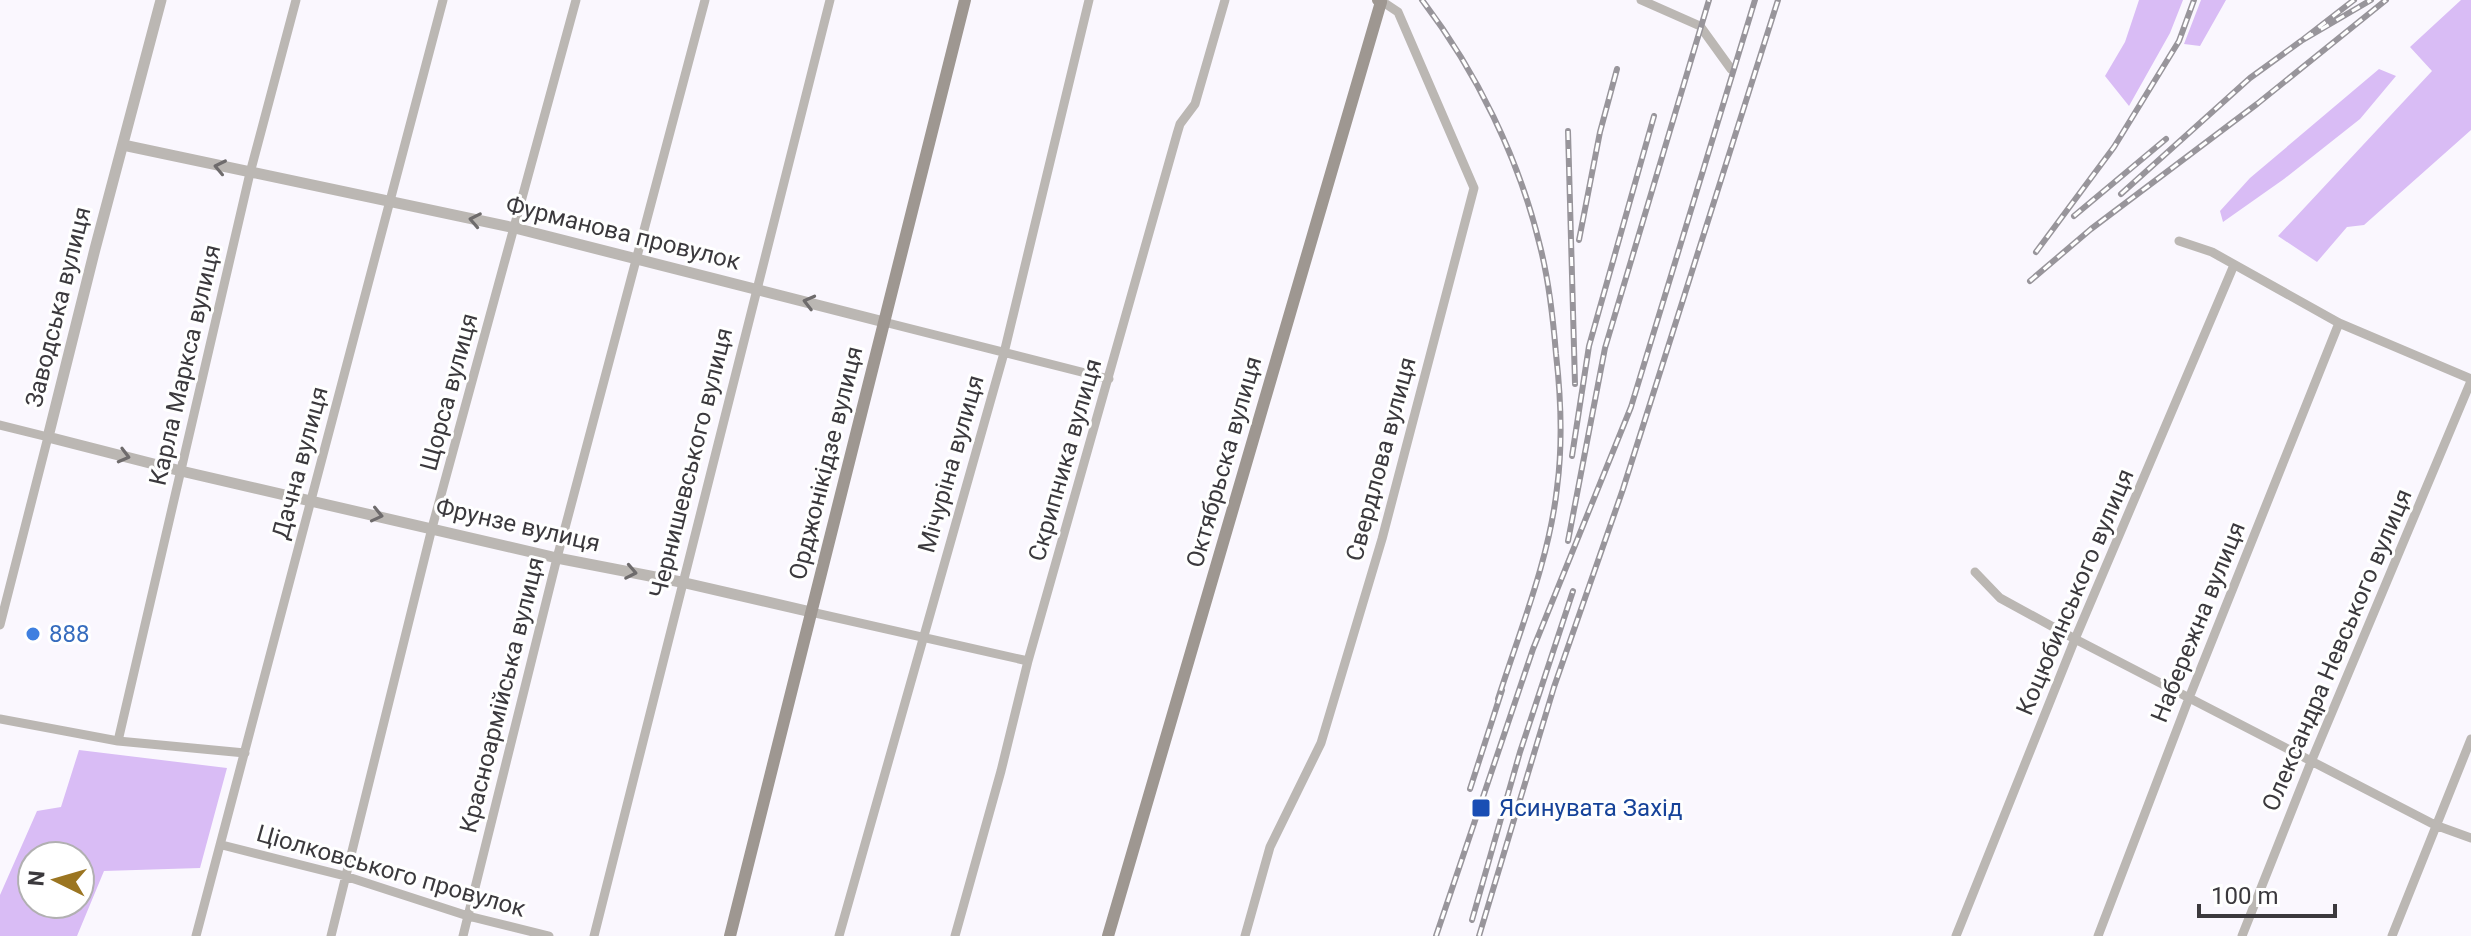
<svg xmlns="http://www.w3.org/2000/svg" width="2471" height="936" font-family="Roboto,sans-serif">
  <style>
    .forest { fill: #d9bcf5; fill-rule: evenodd }
    .lines { fill: none; stroke-linecap: round; stroke-linejoin: round }
    .minor { stroke: #bbb7b3; stroke-width: 9 }
    .tertiary { stroke: #bbb7b3; stroke-width: 11 }
    .secondary { stroke: #9e9791; stroke-width: 12 }
    .rail-casing { stroke: #98959b; stroke-width: 6 }
    .rail { stroke: #fff; stroke-width: 3; stroke-dasharray: 9; stroke-linecap: butt }
    .oneway { stroke: #6e6b6c }
    .shop-dot { fill: #3f7fe0; stroke: #fff; stroke-width: 3 }
    .transit-dot { fill: #1a4fb4; stroke: #fff; stroke-width: 3 }
    .labels { text-anchor: middle; dominant-baseline: central; stroke-width: 6; stroke-linejoin: round; paint-order: stroke }
    .street-label { font-size: 24px; fill: #3b393d; stroke: #fff }
    .shop-label { font-size: 24px; fill: #366cbe; stroke: #fff; text-anchor: start }
    .transit-label { font-size: 24px; fill: #164399; stroke: #fff; text-anchor: start }
  </style>
  <rect width="100%" height="100%" fill="#faf7fe"/>
  <path class="forest" d="M 2139,0 L 2183,0 L 2170,33 L 2129,106 L 2105,76 L 2125,42 Z
    M 2201,0 L 2226,0 L 2200,46 L 2184,44 Z
    M 2461,0 L 2471,0 L 2471,130 L 2364,225 L 2347,227 L 2317,262 L 2278,236 L 2432,71 L 2410,47 Z
    M 2379,69 L 2396,76 L 2360,119 L 2284,179 L 2223,222 L 2220,211 L 2250,178 Z
    M 79,750 L 227,768 L 200,868 L 104,871 L 77,936 L 0,936 L 0,895 L 37,811 L 61,807 ZM 32,856 L 80,856 L 80,904 L 32,904 Z"/>
  <g class="lines">
    <path class="minor" d="M 1641,0 L 1700,26 L 1731,69
      M 2179,241 L 2212,252 L 2339,323 L 2471,379
      M 884,322 L 1109,379
      M 0,425 L 48,437 L 0,625
      M 1975,572 L 2000,598 L 2075,639 L 2435,825 L 2471,838
      M 811,612 L 1028,661
      M 0,719 L 118,741 L 245,753
      M 118,741 L 250,173 L 296,0
      M 222,845 L 345,876 L 468,916 L 549,936
      M 196,936 L 443,0
      M 331,936 L 432,528 L 576,0
      M 463,936 L 557,558 L 705,0
      M 594,936 L 830,0
      M 839,936 L 1004,353 L 1089,0
      M 955,936 L 1001,771 L 1028,661 L 1177,134 L 1180,124 L 1195,104 L 1225,0
      M 1245,936 L 1270,847 L 1321,743 L 1382,539 L 1474,188 L 1398,12 L 1380,0
      M 1956,936 L 2075,639 L 2234,265
      M 2098,936 L 2189,698 L 2339,323
      M 2242,936 L 2311,762 L 2471,381
      M 2392,936 L 2471,739"/>
    <path class="tertiary" d="M 161,0 L 95,249 L 48,437 L 181,471 L 557,558 L 681,582 L 811,612
      M 123,145 L 515,228 L 884,322"/>
    <path class="secondary" d="M 730,936 L 965,0
      M 1108,936 L 1381,2 L 1378,0"/>
    <defs>
      <path id="rail" d="M 1422,0 C 1476,71 1519,158 1540,246 C 1549,281 1553,317 1556,354 C 1561,398 1563,443 1557,488 C 1549,560 1520,630 1498,699
        M 2354,0 L 2301,41 L 2371,0
        M 1568,131 L 1575,384
        M 2121,194 L 2250,78 L 2301,41
        M 2074,216 L 2166,139
        M 1579,240 L 1600,132 L 1617,69
        M 2036,252 L 2114,147 L 2179,41 L 2194,0
        M 2030,281 L 2091,229 L 2257,104 L 2386,0
        M 1572,456 L 1589,346 L 1654,116
        M 1568,541 L 1605,348 L 1709,0
        M 1470,789 L 1502,690
        M 1472,920 L 1520,752 L 1573,591
        M 1436,936 L 1533,649 L 1631,407 L 1755,0
        M 1479,936 L 1554,687 L 1623,489 L 1778,0"/>
    </defs>
    <use href="#rail" class="rail-casing"/>
    <use href="#rail" class="rail"/>
  </g>
  <defs><path id="oneway-chevron" d="M-2-3.5L2.5 0L-2 3.5" fill="none" stroke-width="1.6" stroke-linecap="round" stroke-linejoin="round" transform="scale(2)"/></defs>
  <g class="oneway">
    <use href="#oneway-chevron" transform="translate(220 167) rotate(-168)"/>
    <use href="#oneway-chevron" transform="translate(475 220) rotate(-169)"/>
    <use href="#oneway-chevron" transform="translate(809 302) rotate(-166)"/>
    <use href="#oneway-chevron" transform="translate(124 456) rotate(15)"/>
    <use href="#oneway-chevron" transform="translate(377 515) rotate(13)"/>
    <use href="#oneway-chevron" transform="translate(631 572) rotate(11)"/>
  </g>
  <circle class="shop-dot" cx="33" cy="634" r="8"/>
  <rect class="transit-dot" x="1471" y="798" width="20" height="20" rx="4"/>
  <g class="labels">
    <g class="street-label">
      <text transform="translate(623 233) rotate(14)">Фурманова провулок</text>
      <text transform="translate(58 307) rotate(-76)">Заводська вулиця</text>
      <text transform="translate(185 365) rotate(-77)">Карла Маркса вулиця</text>
      <text transform="translate(449 392) rotate(-75)">Щорса вулиця</text>
      <text transform="translate(1381 459) rotate(-75)">Свердлова вулиця</text>
      <text transform="translate(1065 460) rotate(-74)">Скрипника вулиця</text>
      <text transform="translate(1224 462) rotate(-74)">Октябрьска вулиця</text>
      <text transform="translate(300 463) rotate(-75)">Дачна вулиця</text>
      <text transform="translate(691 463) rotate(-76)">Чернишевського вулиця</text>
      <text transform="translate(826 463) rotate(-76)">Орджонікідзе вулиця</text>
      <text transform="translate(951 464) rotate(-74)">Мічуріна вулиця</text>
      <text transform="translate(518 525) rotate(13)">Фрунзе вулиця</text>
      <text transform="translate(2075 592) rotate(-67)">Коцюбинського вулиця</text>
      <text transform="translate(2198 622) rotate(-68)">Набережна вулиця</text>
      <text transform="translate(2337 650) rotate(-67)">Олександра Невського вулиця</text>
      <text transform="translate(502 695) rotate(-76)">Красноармійська вулиця</text>
      <text transform="translate(391 871) rotate(16)">Ціолковського провулок</text>
    </g>
    <g class="shop-label">
      <text x="49" y="634">888</text>
    </g>
    <g class="transit-label">
      <text x="1499" y="808">Ясинувата Захід</text>
    </g>
  </g>
  <g transform="translate(56 880) rotate(275)"><circle r="38" fill="#ffffff" stroke="#b1b0b1" stroke-width="2"/>
  <path d="M0-6L14 30L0 20L-14 30Z" fill="#9b7521"/>
  <text y="-12" font-size="22" font-weight="bold" text-anchor="middle" fill="#3b393d">N</text>
  </g>
  <path d="M2199 904v12h136v-12" fill="none" stroke="#3b393d" stroke-width="4"/>
  <text x="2211" y="904" font-size="24" fill="#3b393d" stroke="#ffffff" stroke-width="6" paint-order="stroke">100 m</text>
</svg>
